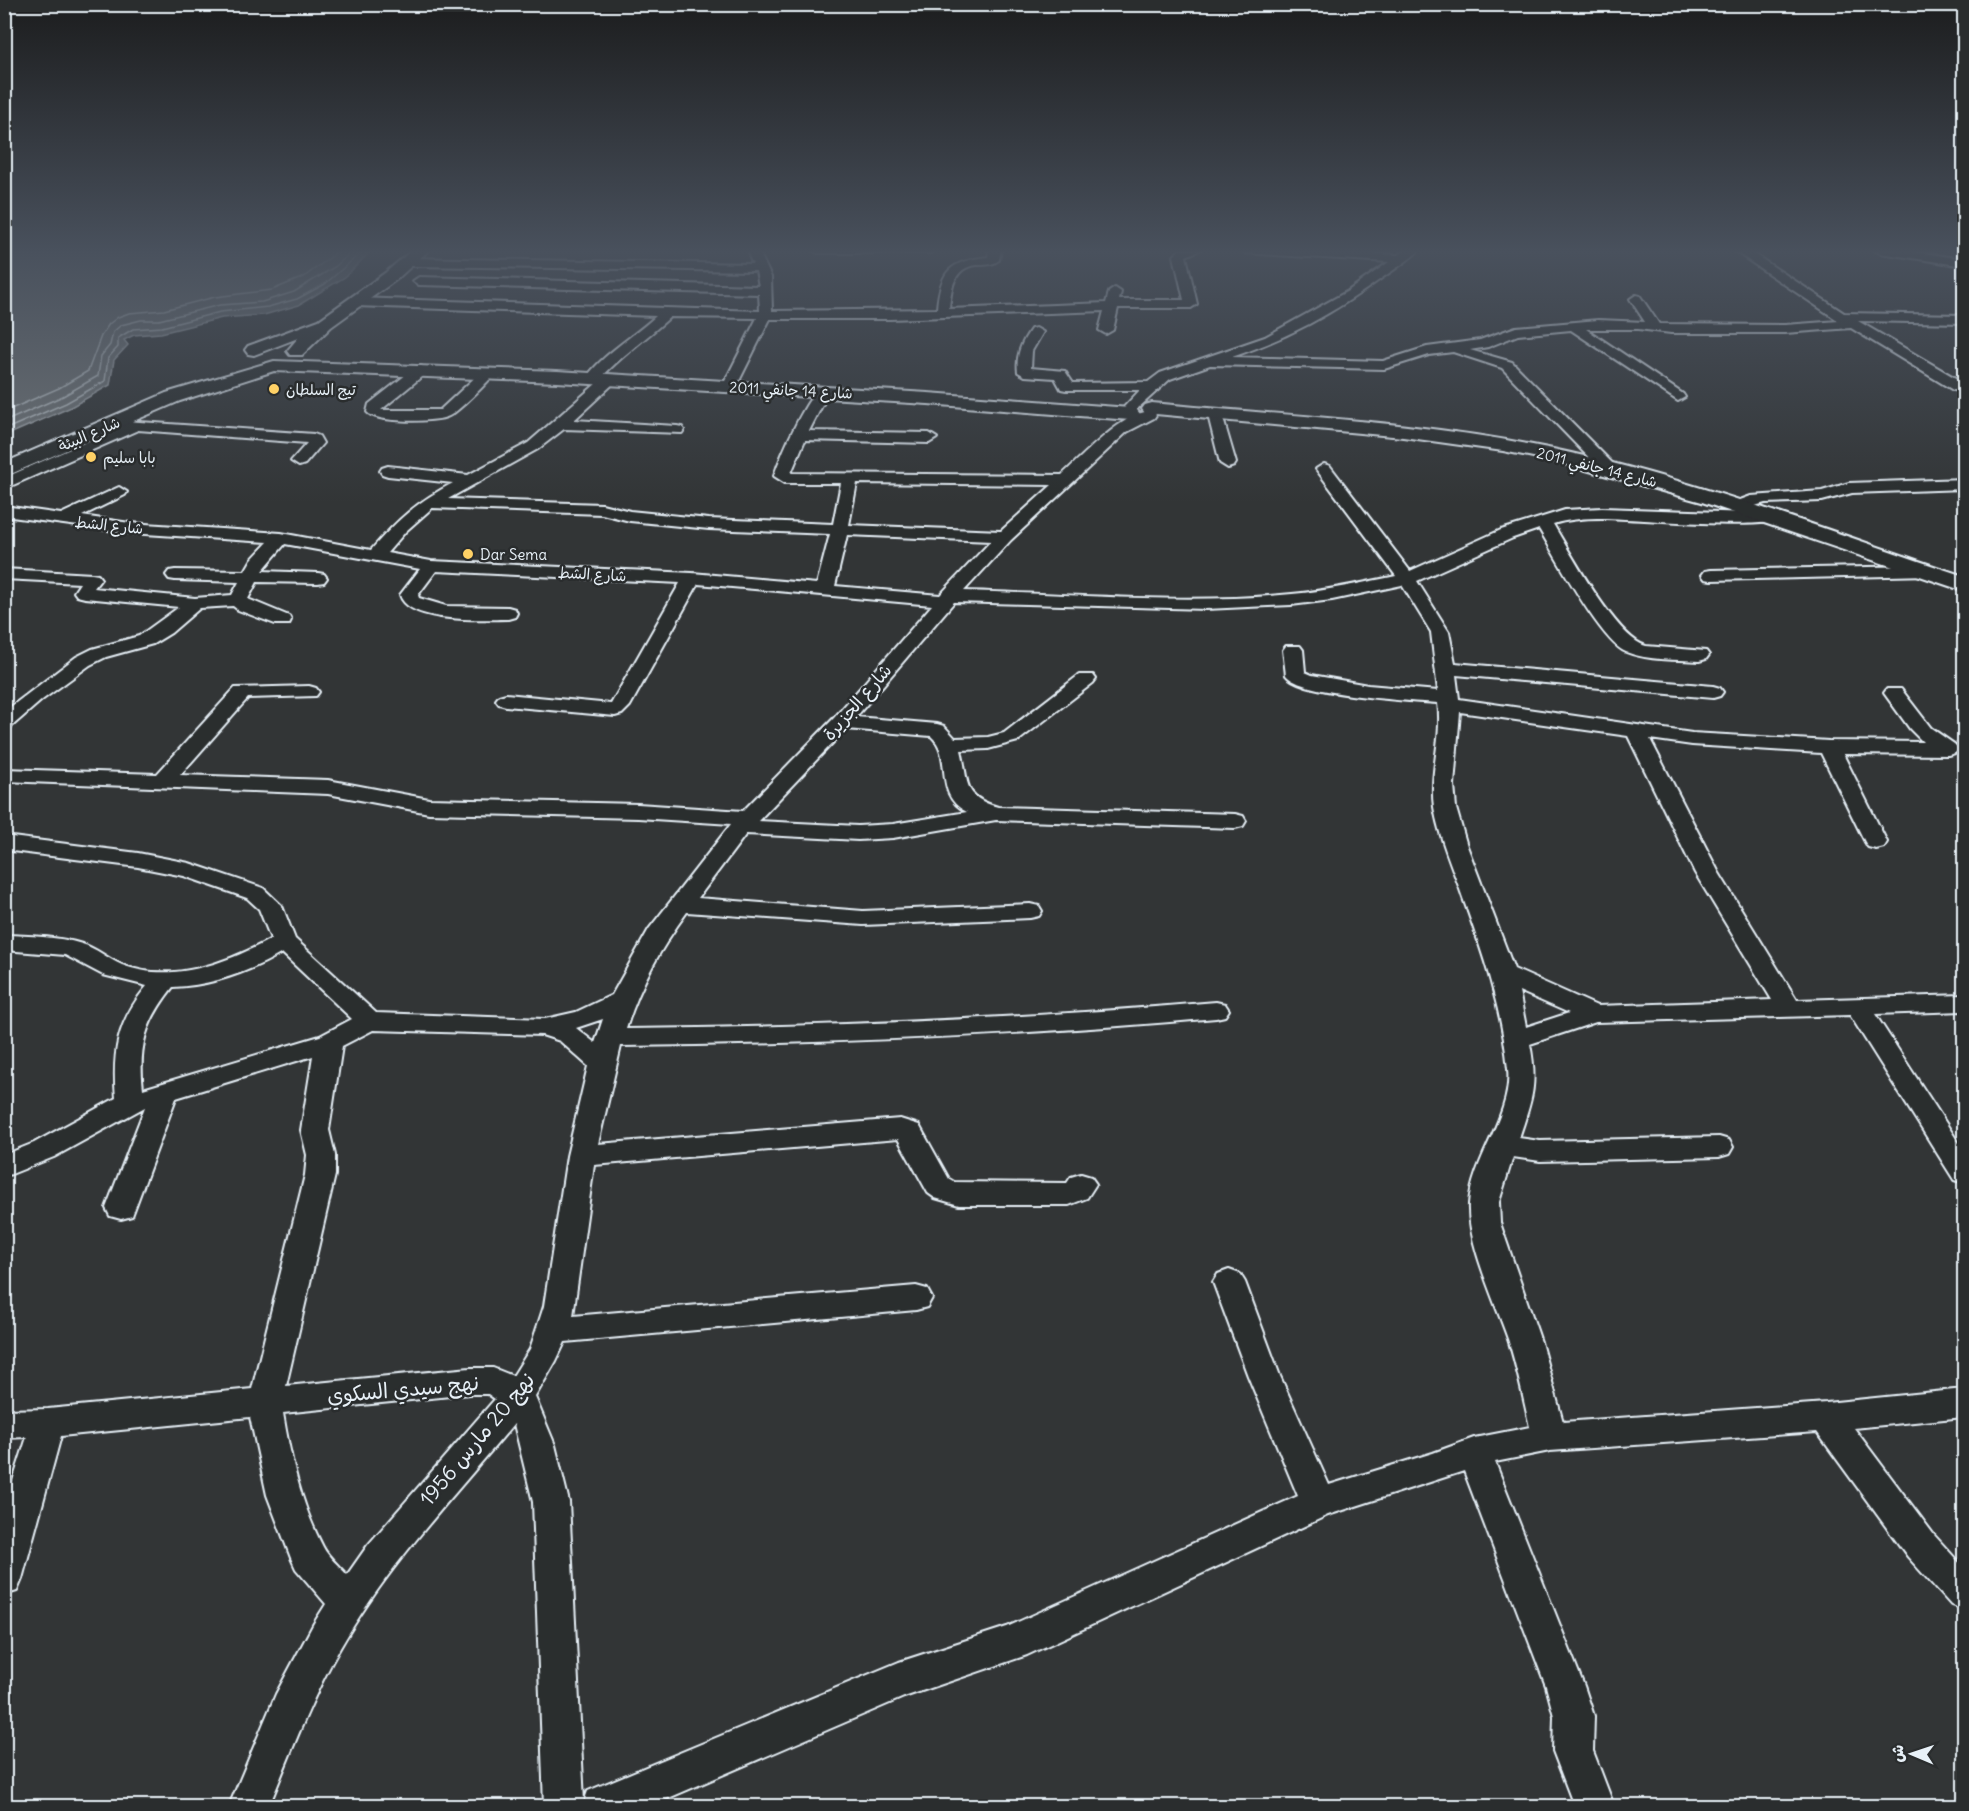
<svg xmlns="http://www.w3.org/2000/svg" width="1969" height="1811" font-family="Delius,'Playpen Sans Arabic',sans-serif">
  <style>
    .water { fill: #6e7376; stroke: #9fa5aa; stroke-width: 1.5 }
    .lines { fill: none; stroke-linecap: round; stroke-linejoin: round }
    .shore { stroke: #b7bfc4; stroke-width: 1.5 }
    .minor-casing { stroke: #e8f1f8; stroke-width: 4 }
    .major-casing { stroke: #e8f1f8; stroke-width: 4 }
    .minor { fill: #2a2d2e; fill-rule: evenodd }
    .major { fill: #2a2d2e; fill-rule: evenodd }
    .poi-dot { fill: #ffd166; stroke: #2a2d2e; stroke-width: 2 }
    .labels { text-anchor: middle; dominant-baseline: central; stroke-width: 5; stroke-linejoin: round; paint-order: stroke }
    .far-poi-label { font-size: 15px; fill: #e8f1f8; stroke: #2a2d2e; text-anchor: start }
    .far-street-label { font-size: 15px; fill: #e8f1f8; stroke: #2a2d2e }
    .street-label { font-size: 18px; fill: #e8f1f8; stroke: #2a2d2e }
    .near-street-label { font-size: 21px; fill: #e8f1f8; stroke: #2a2d2e }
  </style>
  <rect width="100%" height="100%" fill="#323536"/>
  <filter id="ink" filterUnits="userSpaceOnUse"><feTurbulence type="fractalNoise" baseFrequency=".0167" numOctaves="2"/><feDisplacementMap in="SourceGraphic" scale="12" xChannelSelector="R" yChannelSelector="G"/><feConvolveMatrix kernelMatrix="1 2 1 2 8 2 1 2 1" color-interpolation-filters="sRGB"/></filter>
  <g filter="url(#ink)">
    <path class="water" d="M 5,250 L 372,250 L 345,277 L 299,305 L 264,315 L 222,318 L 161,333 L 134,335 L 124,340 L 128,345 L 114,360 L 110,385 L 69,408 L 5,436 Z"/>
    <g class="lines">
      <path class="shore" d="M 4,412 L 59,388 L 88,371 L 101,336 L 109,324 L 118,317 L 129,313 L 164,310 L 215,297 L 272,290 L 304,277 L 340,250
        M 4,422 L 63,396 L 98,376 L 101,356 L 110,345 L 113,332 L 121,325 L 141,320 L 159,320 L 220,305 L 262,302 L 294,292 L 336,266 L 353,250
        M 4,430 L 66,403 L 105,381 L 108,358 L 118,347 L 118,338 L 133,329 L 162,327 L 220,312 L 268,307 L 297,299 L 325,284 L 364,250"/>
      <defs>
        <path id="minor" d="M 750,250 L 762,250 L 761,256 L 771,277 L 772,311 L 937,309 C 940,271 950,261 988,257 L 989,250 L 1001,250 L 999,260 C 993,265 985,265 977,265 C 953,267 951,290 949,309 L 1106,303 L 1109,292 L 1115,288 L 1121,292 L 1119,300 L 1184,300 L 1174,256 L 1179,250 L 1200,250 L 1186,256 L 1197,304 L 1191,308 L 1118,308 L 1113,330 L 1106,334 L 1099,330 L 1104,311 L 890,319 L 770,319 L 736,387 L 729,391 L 722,387 L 757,318 L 670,317 C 646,339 619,357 597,382 L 592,383 L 585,379 C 604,353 632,338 656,316 L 355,306 L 349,302 L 355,298 L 760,311 L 759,294 L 419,285 L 413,281 L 419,277 L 759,286 L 756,271 L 409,266 L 403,262 L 409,258 L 753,264 L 749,256 Z
          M 812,250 L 936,250 L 930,253 L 818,253 Z
          M 1239,250 L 1303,250 L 1398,255 L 1406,250 L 1419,250 C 1409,261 1394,269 1382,278 C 1334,313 1288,338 1232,357 L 1383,361 L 1427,347 L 1480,340 L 1516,327 L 1598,320 L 1645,322 L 1630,299 L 1636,295 L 1640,296 L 1659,324 L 1785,325 L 1839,321 L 1733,250 L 1748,250 L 1844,313 L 1964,315 L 1964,323 L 1858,321 L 1964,383 L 1964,391 L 1953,390 L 1851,328 L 1785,333 L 1671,333 L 1638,329 L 1586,329 L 1683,394 L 1685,397 L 1678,401 L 1571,330 L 1518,335 L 1488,347 L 1470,350 L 1512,362 L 1615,466 L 1617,469 L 1609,474 L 1603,472 L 1502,368 L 1453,352 L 1429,355 L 1384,369 L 1210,365 L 1170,379 L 1136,410 L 1131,411 L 1124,407 L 1140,390 L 1066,390 L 1061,389 L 1055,378 L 1025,376 L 1018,372 C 1016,355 1021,343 1031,329 L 1036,328 L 1043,332 L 1032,351 L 1031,368 L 1065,371 L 1073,383 L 1148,382 L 1160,373 L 1265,337 L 1348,291 L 1389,262 L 1245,253 Z
          M 1874,250 L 1902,250 L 1964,259 L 1964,266 L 1880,253 Z
          M 421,366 L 428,370 L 426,373 L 381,410 L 440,410 L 482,371 L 492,371 L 494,374 C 487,383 458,412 449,416 C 436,423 376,423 367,412 L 369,404 L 416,367 Z
          M 609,376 L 616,380 L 614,383 L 574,420 L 677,426 L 682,427 L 684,430 L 682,433 L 564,429 L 538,449 L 448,499 L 602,504 L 630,511 L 709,519 L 833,524 L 841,483 L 785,483 L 774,476 C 779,460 808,391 822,388 L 829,392 L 809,431 L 929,433 L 937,438 L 929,443 L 805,440 L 791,473 L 1062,475 C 1080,459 1129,406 1154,412 L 1156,415 L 1154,418 L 1127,432 L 1011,540 L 964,591 C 1073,594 1184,605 1292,594 C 1327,591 1361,583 1396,576 L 1316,469 L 1324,464 L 1330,466 L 1410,571 L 1501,530 L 1565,510 L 1602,508 L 1779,514 L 1781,518 C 1771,531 1628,518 1603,518 C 1586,518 1569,519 1553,524 C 1570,552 1616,638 1646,646 L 1706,651 L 1709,655 L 1706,659 L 1699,661 C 1675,659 1649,661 1626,652 C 1601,642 1555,555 1539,529 L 1513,538 L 1417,581 L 1449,632 L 1455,663 L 1713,686 L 1720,688 L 1723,692 L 1720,696 L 1713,698 L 1456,675 L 1459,699 L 1692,733 L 1829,741 L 1923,742 L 1910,729 L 1884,693 L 1887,689 L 1901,689 L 1931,728 L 1954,744 L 1959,749 L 1955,753 L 1948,755 L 1843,754 L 1887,842 L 1884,847 L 1876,849 L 1868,847 L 1865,842 L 1821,753 L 1692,745 L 1650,739 L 1719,873 L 1797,1000 L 1964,995 L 1964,1011 L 1875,1014 L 1964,1151 L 1964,1183 L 1954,1180 L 1850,1015 L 1596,1022 L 1530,1044 C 1538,1085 1532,1099 1519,1138 L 1540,1141 L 1719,1137 L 1729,1140 L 1733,1147 L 1729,1154 L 1719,1157 L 1540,1161 L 1513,1157 L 1499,1202 L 1500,1223 L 1541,1342 L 1563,1422 L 1826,1403 L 1964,1389 L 1964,1417 L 1854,1428 L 1934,1535 L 1964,1568 L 1964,1610 L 1951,1605 L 1908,1557 L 1817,1432 L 1550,1451 L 1495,1462 L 1584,1686 L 1594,1716 L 1593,1751 L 1614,1806 L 1574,1806 L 1553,1751 L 1554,1716 L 1546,1686 L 1464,1471 L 1328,1515 L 1027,1655 L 904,1697 L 650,1806 L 544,1806 L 533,1502 L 514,1424 C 454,1496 387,1566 340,1648 C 311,1698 291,1753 269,1806 L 229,1806 L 276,1694 L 314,1623 L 326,1604 L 296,1569 L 291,1558 L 267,1495 L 250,1417 L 61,1436 L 22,1579 L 17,1591 L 4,1595 L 4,1509 L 27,1437 L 4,1438 L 4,1410 L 48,1409 L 252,1389 L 305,1175 L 307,1155 L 301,1130 L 313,1056 L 176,1098 L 132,1216 L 121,1219 L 110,1216 L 106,1208 L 145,1107 L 54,1157 L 4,1177 L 4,1155 L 34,1143 L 116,1098 C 112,1052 117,1022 147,986 L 103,975 L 65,955 L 4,950 L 4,935 C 30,936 56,936 82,944 C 96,948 108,959 122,965 C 172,984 227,963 271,939 L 259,909 L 247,898 L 184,876 L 138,867 L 4,850 L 4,836 L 138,853 L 189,863 L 263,888 L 282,906 L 295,939 L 376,1013 L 545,1019 L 576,1012 L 612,995 L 649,929 L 731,824 L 638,818 L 429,813 L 328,794 L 4,781 L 4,769 L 157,774 L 235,688 L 309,686 L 316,688 L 319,692 L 316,696 L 248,698 L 180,775 L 328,780 L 429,799 L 638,804 L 743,811 L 834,718 L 932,605 L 698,584 L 630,706 L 622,714 L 615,716 L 506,706 L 499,704 L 496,700 L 499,696 L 506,694 L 611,704 L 680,583 L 436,571 L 418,595 L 419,598 L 446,606 L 508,607 L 515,609 L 517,613 L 515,617 L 508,619 C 483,619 409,624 400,595 L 420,569 L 285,544 L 262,571 L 318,573 L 324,574 L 327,578 L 324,582 L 318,583 L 257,582 L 248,599 L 289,616 L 291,620 L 289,624 L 275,624 L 238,610 L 233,606 L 200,608 L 171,633 L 153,644 L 106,657 L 90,665 L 42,700 L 11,727 L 4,729 L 4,712 L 76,657 L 92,649 L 139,636 L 179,607 L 85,598 L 77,596 L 74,592 L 80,583 L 4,579 L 4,569 L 92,574 L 98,575 L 101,579 L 94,588 L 195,598 L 232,595 L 239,582 L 175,580 L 169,579 L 166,575 L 169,571 L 175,570 L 245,571 L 252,559 L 268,542 L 130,533 L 4,516 L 4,506 L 61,514 L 119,487 L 127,492 L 125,495 L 82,516 L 130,523 L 281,533 L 371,550 C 398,519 417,502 453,483 L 388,476 L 382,474 L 380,471 L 382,468 L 388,466 L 468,475 L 528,443 L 604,377 ZM 857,483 L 1052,485 L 1001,531 L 849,525 ZM 432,508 L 602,514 L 630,521 L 709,529 L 830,534 L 817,584 L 692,573 L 431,561 L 387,553 L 406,531 ZM 847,535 L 991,541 L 940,595 L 835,586 ZM 1402,585 L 1431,632 L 1438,691 L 1368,685 L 1312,675 L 1305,672 L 1303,650 L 1300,646 L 1286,646 L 1283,650 L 1286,675 C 1300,695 1411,701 1438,703 C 1443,737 1429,772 1434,807 C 1439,838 1453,868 1463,898 C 1483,953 1502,1009 1508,1069 C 1513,1114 1472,1159 1469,1204 C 1467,1243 1495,1301 1508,1339 C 1517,1367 1523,1397 1530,1427 L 1474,1438 L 1433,1453 L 1329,1485 L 1280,1376 L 1245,1282 L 1240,1274 L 1229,1270 L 1218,1274 L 1213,1282 L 1248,1376 L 1298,1496 L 1007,1627 L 899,1662 L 588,1791 L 584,1802 L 569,1502 L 555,1445 L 535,1397 L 556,1361 L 565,1342 L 916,1310 L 927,1307 L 932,1298 L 927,1289 L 916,1286 L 573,1316 L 594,1165 L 898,1139 L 928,1193 L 935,1198 L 959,1205 L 1069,1205 L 1087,1198 L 1096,1184 L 1091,1177 L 1081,1174 L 1071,1177 L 1067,1183 L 954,1182 L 949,1179 L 919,1125 L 900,1119 L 598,1144 L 621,1046 C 819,1044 1018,1036 1216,1018 L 1225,1016 L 1229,1010 L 1225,1004 L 1216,1002 C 1020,1019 823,1027 626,1029 C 639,987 661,947 687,912 L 863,925 L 1030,918 L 1039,916 L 1042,911 L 1039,906 L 1030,904 L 863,911 L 698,898 L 746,834 L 858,840 L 893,838 L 996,820 L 1235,828 L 1243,826 L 1246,821 L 1243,816 L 1235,814 L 998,807 C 961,797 969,781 961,750 L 988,749 L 1018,741 L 1093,683 L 1096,679 L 1093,675 L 1079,675 L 1004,733 L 988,737 L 955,738 L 944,726 L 937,724 L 856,717 L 954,602 L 1206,609 L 1291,605 L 1332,600 ZM 1460,712 L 1628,736 L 1695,873 L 1772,1000 L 1597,1006 L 1514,969 L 1467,846 L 1456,808 L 1454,785 ZM 846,729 L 931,736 C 954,756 932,795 967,812 L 893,824 L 858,826 L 758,821 ZM 282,953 L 352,1019 L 320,1036 L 143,1089 C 138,1045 146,1021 173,987 C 211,986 249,972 282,953 ZM 1519,991 L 1569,1013 L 1526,1027 ZM 603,1019 L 595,1043 L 576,1028 ZM 373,1030 L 542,1035 L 560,1041 L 588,1066 L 567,1156 L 544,1306 L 530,1349 L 513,1376 L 493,1368 L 470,1368 L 286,1386 L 335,1175 L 335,1155 L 329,1130 L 342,1046 ZM 470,1394 L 488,1394 L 495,1399 L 368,1545 L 347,1575 C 339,1566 328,1557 323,1547 C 302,1507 290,1457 283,1413 Z
          M 1215,411 L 1222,415 L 1236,463 L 1234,466 L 1228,468 L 1220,463 L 1208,415 Z
          M 111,420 L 314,434 L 319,436 L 323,443 L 305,464 L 299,466 L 291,461 L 307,443 L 138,430 L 4,489 L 4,478 L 116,429 L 106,427 L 104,424 Z
          M 1964,479 L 1964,489 L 1852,493 L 1822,501 L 1765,503 L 1738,511 L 1730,506 L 1732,503 L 1751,496 L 1822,491 L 1849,483 Z
          M 1924,566 L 1930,567 L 1933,571 L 1930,575 L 1711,580 L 1705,579 L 1702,575 L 1705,571 L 1711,570 Z"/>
        <path id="major" d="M 412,250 L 429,250 L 396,280 L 331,327 L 302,355 L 290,355 L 287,351 L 298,338 L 254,355 L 248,354 L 245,350 L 248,346 L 319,320 L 385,273 Z
          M 274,361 L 557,371 L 928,393 L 1130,408 L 1137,410 L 1140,414 L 1137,418 L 1130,420 L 928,404 L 557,382 L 274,371 L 180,401 L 4,477 L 4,463 L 166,393 Z
          M 1152,403 C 1286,416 1421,421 1553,449 C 1694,479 1828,531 1964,576 L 1964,591 L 1702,502 L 1553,461 L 1503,451 L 1403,437 L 1145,413 L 1142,409 L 1145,405 Z"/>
      </defs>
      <use href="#minor" class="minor-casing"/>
      <use href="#major" class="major-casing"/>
      <use href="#minor" class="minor"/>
      <use href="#major" class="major"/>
    </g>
  </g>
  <linearGradient id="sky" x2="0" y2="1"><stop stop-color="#1c1d1e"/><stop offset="0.5" stop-color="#49515d"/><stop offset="1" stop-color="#49515d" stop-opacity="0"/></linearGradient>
  <rect width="1969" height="503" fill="url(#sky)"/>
  <g class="poi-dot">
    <circle cx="274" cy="389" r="6"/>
    <circle cx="91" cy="457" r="6"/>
    <circle cx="468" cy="554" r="6"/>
  </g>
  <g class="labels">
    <g class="far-poi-label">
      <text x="286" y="389">تيج السلطان</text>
      <text x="103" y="457">بابا سليم</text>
      <text x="480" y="554">Dar Sema</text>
    </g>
    <g class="far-street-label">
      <text transform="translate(791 390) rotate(3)">شارع 14 جانفي 2011</text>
      <text transform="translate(89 434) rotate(-23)">شارع البيئة</text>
      <text transform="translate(1597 467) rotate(14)">شارع 14 جانفي 2011</text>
      <text transform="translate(109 525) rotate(6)">شارع الشط</text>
      <text transform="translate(592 574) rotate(3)">شارع الشط</text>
    </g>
    <g class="street-label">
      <text transform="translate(857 702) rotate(-49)">شارع الجزيرة</text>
    </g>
    <g class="near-street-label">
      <text transform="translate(403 1389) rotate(-5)">نهج سيدي السكوي</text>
      <text transform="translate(477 1439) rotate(-50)">نهج 20 مارس 1956</text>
    </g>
  </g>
  <rect width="1969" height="1811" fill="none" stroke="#2a2d2e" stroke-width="24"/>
  <rect x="12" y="12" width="1945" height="1787" fill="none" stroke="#e8f1f8" stroke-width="2" filter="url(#ink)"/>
  <g transform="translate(1912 1754) rotate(272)" stroke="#2a2d2e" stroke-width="4.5" paint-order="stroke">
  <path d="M0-4.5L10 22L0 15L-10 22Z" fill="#e8f1f8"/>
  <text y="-9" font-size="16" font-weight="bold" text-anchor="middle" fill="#e8f1f8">ش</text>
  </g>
</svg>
